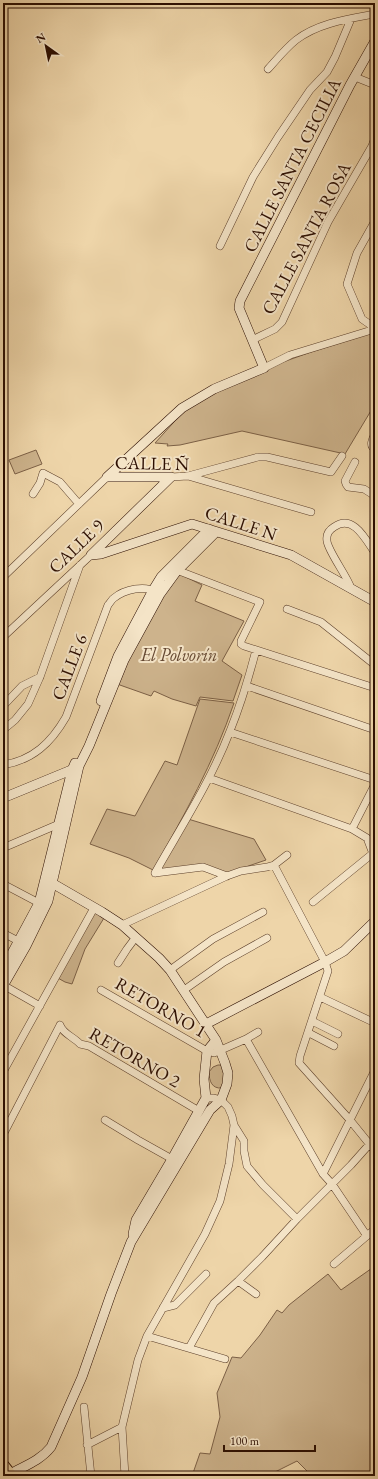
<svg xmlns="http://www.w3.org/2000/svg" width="378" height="1479" font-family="'EB Garamond',serif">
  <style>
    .green { fill: #cdb38c; stroke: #7c6046 }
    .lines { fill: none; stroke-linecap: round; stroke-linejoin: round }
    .street-casing { stroke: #5c3f2a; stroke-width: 8 }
    .secondary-casing { stroke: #2b0d00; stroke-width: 10 }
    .highway-casing { stroke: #2b0d00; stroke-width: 14 }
    .street { stroke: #f4e4c7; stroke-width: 7 }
    .secondary { stroke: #f4e4c7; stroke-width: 9 }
    .highway { stroke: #eed5a9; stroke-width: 12 }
    .labels { text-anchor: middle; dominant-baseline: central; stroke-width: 4; stroke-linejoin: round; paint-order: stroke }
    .street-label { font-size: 18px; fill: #2b0d00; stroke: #f4e4c7 }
    .park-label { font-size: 18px; font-style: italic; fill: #644731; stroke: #f4e4c7 }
  </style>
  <rect width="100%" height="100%" fill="#eed5a9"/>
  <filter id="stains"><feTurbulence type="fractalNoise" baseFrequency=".005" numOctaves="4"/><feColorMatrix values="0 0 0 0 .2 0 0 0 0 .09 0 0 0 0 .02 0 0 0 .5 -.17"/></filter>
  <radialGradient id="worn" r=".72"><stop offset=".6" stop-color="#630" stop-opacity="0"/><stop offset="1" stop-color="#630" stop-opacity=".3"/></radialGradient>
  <path class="green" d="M 375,332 L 375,404 L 345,454 L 242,431 L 180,445 L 167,446 L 168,444 L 155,443 L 183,412 L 244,376 L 311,352 Z
    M 36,450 L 42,464 L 15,474 L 9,460 Z
    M 176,572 L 202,585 L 195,601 L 244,621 L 222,661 L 242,675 L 233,701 L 200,697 L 196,706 L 172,699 L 154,691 L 151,696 L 117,684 L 149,616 Z
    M 200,699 L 234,703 C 214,762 184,816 153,870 L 129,858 L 90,844 L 107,809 L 135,816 L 165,761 L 177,765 Z
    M 188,819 L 254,839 L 266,860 L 228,873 L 202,865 L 159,871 Z
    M 95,911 L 104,918 L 85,949 L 72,984 L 65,982 L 56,977 Z
    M 218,1065 L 222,1065 L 226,1081 L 222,1088 C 212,1089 209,1081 209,1072 L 213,1067 Z
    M 375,1266 L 375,1476 L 312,1476 L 297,1461 L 275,1472 L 277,1476 L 192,1476 L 200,1453 L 210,1454 L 220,1417 L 217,1393 L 232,1357 L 241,1358 L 260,1335 L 277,1310 L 282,1313 L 289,1305 L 328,1274 L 341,1290 Z"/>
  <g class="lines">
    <defs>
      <path id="street" d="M 268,69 C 277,59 286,48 296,40 C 318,23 348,19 375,14
        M 355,77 L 375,85
        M 375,221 L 357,253 L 347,284 L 362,319 L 375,328
        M 220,246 L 253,177 L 278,137 L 310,90 L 327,72 L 335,57 L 351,19
        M 252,340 L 275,329 L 282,322 L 328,222 L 372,146 L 375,138
        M 264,368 L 290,355 L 375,329
        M 375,434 C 372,439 369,446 375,449
        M 355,462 L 345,481 L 346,484 L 348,487 L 364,489 L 375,496
        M 188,476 L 258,457 L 267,457 L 331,472 L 342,456
        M 171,477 L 188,476 L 311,512
        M 33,494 L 40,483 L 43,473 L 60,482 L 79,504
        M 174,569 L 260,602 L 241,641 L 241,644 L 244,646 L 375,688
        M 3,577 L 107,477
        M 351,588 C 347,576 328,551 327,541 C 326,535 329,530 334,527 C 353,513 366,540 375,553
        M 287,609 L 321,622 L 375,665
        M 3,637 L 91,555
        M 247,686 L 375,730
        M 3,706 L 22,686 L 40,677
        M 3,730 L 15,720 L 28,704 L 40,677 L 80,565
        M 230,732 L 375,780
        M 3,765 C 33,760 51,743 66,717 L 108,605 C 110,603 112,599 114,598 C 125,589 145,585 156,592
        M 209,778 L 352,829 L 367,838 L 375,859
        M 352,829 L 375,784
        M 3,848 L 59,824
        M 274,865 L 325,962 L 328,971 L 300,1056 L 299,1063 L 350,1120 L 375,1151
        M 155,873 C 181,827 211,781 230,731 C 241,704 249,677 256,650
        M 155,873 L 203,867 L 227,876
        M 3,884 L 39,903
        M 313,902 L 372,854
        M 122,925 L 227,876 L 241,871 L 267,867 L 274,865 L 287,855
        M 3,933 L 22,943
        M 118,963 L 127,949 L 136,937
        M 170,970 L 213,939 L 263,912
        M 3,985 L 40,1006
        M 101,990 L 207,1051 L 214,1053 L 246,1039 L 258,1032
        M 184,990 L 224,962 L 267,938
        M 320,997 L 375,1023
        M 312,1021 L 338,1034
        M 60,1025 C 63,1034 74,1037 80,1044 L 89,1046 L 199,1111
        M 309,1033 L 334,1046
        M 246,1039 L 323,1174 L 332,1184 L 367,1236
        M 3,1072 L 94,908
        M 105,1120 L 138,1140 L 172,1159
        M 234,1125 L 244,1141 L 244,1151 L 247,1166 L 263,1185 L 297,1219
        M 3,1135 L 60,1025
        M 323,1174 L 375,1070
        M 334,1264 L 375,1229
        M 238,1281 L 256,1294
        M 163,1308 L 175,1305 L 206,1274
        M 147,1336 L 225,1359
        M 189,1348 L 214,1303 L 238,1281 L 262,1257 L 297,1219 L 351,1165 L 375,1138
        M 84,1407 L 91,1476
        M 87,1445 L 122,1427
        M 125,1476 L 122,1427 L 138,1360 L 147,1336 L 205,1234 L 220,1201 L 229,1164 L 234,1125 L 232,1116 L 228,1107 L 221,1100 L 214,1098 L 206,1098"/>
      <path id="secondary" d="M 107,477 L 182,408 L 214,389 L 264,368 L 239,308 L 240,301 L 350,85 L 375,41
        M 107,477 L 171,477
        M 91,555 L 101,554 L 192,524 L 291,555 L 375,602
        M 91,555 L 171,477
        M 101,701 L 118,656 L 153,590 L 161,577 L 209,529
        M 3,798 L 76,768
        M 3,970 L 39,903 L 72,770 L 75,763
        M 3,986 L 26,946 L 48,901 L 79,766 L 89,746 L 124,660 L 160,594 L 176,572 L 216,532
        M 206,1024 L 325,962 L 344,951 L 375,921
        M 133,1234 L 136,1220 L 172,1159 L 206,1098 L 204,1079 L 207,1051 L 216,1040
        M 10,1474 C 24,1466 40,1461 51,1447 L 82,1377 L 111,1294 L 131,1242 L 210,1110 L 221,1100 L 227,1084 L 228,1073 L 225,1063 L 216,1040 L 170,970 L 159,958 L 122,925 L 102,912 L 45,879"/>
      <path id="highway" d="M 3,1466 L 11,1476"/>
    </defs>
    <use href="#street" class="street-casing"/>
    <use href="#secondary" class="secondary-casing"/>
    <use href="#highway" class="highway-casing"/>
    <use href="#street" class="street"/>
    <use href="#secondary" class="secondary"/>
    <use href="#highway" class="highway"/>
  </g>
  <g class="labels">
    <g class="street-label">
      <text transform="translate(292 165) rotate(-63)">CALLE SANTA CECILIA</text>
      <text transform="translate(306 238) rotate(-62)">CALLE SANTA ROSA</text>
      <text transform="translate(152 463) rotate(1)">CALLE Ñ</text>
      <text transform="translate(241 523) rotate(18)">CALLE N</text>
      <text transform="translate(76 546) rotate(-44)">CALLE 9</text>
      <text transform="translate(69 667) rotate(-69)">CALLE 6</text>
      <text transform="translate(161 1007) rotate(30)">RETORNO 1</text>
      <text transform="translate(135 1057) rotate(30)">RETORNO 2</text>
    </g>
    <g class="park-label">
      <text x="179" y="654">El Polvorín</text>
    </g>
  </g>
  <rect width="378" height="1479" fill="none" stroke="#eed5a9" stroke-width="16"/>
  <rect x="4" y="4" width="370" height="1471" fill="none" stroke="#2b0d00" stroke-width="2"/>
  <rect x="8" y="8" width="362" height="1463" fill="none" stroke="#2b0d00"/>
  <g transform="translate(46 46) rotate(327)" stroke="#f4e4c7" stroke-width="3" paint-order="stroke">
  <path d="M0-3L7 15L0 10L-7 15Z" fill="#2b0d00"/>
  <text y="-6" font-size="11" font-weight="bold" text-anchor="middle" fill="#2b0d00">N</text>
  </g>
  <path d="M224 1445v6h91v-6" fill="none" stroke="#2b0d00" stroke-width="2"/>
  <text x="230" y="1445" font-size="12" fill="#2b0d00" stroke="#f4e4c7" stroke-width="3" paint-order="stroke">100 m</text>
  <rect width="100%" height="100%" filter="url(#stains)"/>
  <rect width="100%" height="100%" fill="url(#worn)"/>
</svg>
